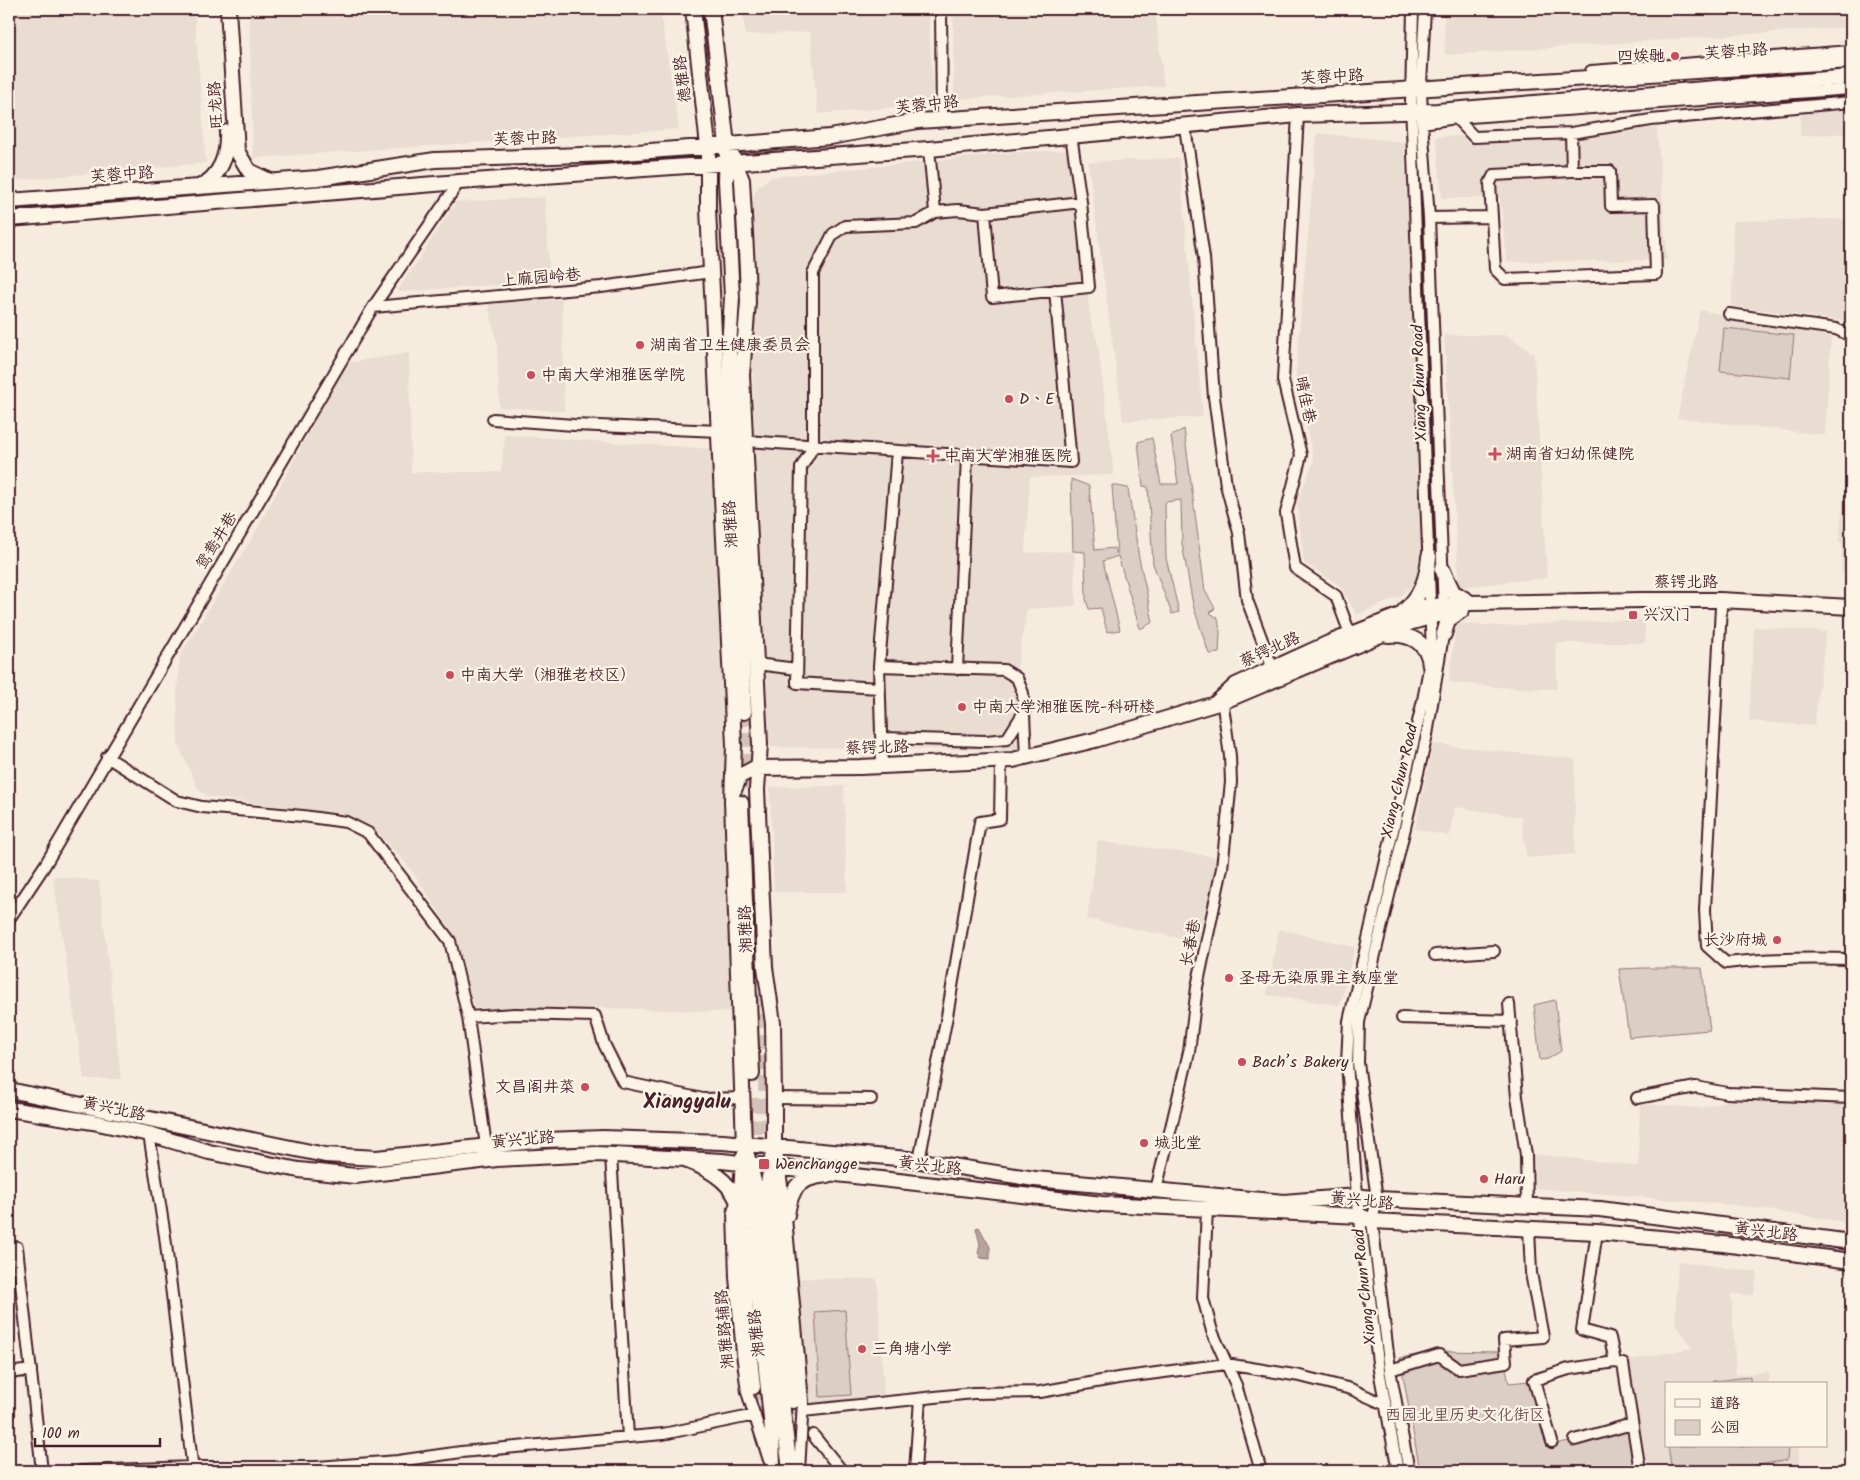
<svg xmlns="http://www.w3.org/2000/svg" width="1860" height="1480" font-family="Kalam,'LXGW WenKai TC',sans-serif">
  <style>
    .built { fill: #e8ddd0 }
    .green { fill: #dbcec4; stroke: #927678 }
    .water { fill: #b8a39e; stroke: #8c6e70 }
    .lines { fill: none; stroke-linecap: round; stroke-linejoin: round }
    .major-tunnel { stroke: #d3c3ba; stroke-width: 14; stroke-dasharray: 14 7; stroke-linecap: butt }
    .minor-casing { stroke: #4a1f2b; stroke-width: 14 }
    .major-casing { stroke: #4a1f2b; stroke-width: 18 }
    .minor { stroke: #fcf5e5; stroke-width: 10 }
    .major { stroke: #fcf5e5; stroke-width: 14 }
    .poi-dot { fill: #d1495b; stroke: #fcf5e5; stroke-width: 2 }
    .labels { text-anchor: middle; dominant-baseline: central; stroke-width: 4.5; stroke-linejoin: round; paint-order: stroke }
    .street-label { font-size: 16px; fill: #4a1f2b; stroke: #fcf5e5 }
    .poi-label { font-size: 16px; fill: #4a1f2b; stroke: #fcf5e5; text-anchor: start }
    .park-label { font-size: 16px; fill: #6e4b51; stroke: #fcf5e5 }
    .district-label { font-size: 21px; font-weight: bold; fill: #4a1f2b; stroke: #fcf5e5 }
  </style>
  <rect width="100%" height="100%" fill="#f5ecde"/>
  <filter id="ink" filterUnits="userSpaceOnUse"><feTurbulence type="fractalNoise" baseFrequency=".02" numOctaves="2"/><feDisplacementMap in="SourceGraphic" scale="10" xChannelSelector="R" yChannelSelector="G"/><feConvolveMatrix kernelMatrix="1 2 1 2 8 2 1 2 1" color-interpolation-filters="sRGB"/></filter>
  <g filter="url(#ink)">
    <path class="built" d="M 9,9 L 194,9 L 206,163 L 9,181 Z
      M 249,9 L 660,9 L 679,129 L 253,158 Z
      M 743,9 L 928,9 L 934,104 L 818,114 L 810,32 L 745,35 Z
      M 953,9 L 1155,9 L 1164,86 L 954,99 Z
      M 1444,9 L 1851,9 L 1851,27 L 1445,55 Z
      M 1851,95 L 1851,133 L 1800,136 L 1801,99 Z
      M 1657,128 L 1667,260 L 1507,262 L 1500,198 L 1442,198 L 1436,137 Z
      M 1317,133 L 1404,142 L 1426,560 L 1421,575 L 1401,596 L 1357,615 L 1340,586 L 1304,563 L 1297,502 L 1314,460 L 1295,381 Z
      M 1070,150 L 1091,322 L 1098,344 L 1114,475 L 1030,477 L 1025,553 L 1074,551 L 1076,606 L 1027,609 L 1016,674 L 1019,750 L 770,747 L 755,495 L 753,365 L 755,298 L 752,204 L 754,194 L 759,186 L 771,177 L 1020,152 Z
      M 1179,158 L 1203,417 L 1123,421 L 1088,162 Z
      M 545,197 L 550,281 L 397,292 L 456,202 Z
      M 1851,219 L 1851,322 L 1732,306 L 1733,221 Z
      M 562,299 L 564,411 L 499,407 L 497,343 L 488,304 Z
      M 1700,310 L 1831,337 L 1825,435 L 1677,418 Z
      M 1444,335 L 1507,335 L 1534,354 L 1547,578 L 1459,587 Z
      M 409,353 L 411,472 L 501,472 L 505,435 L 713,449 L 734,1012 L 605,1008 L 474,1008 L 456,937 L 409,867 L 371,825 L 342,814 L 208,797 L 198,789 L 178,744 L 177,693 L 180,656 L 255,533 L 346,363 Z
      M 1851,469 L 1851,598 L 1848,598 L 1848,574 L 1841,573 L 1842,542 L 1839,542 L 1846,471 Z
      M 1645,619 L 1645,643 L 1556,643 L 1557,689 L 1495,687 L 1449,682 L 1456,623 L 1500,626 Z
      M 1754,627 L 1826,632 L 1814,726 L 1749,721 Z
      M 1433,744 L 1575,759 L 1575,854 L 1527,858 L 1521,817 L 1455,807 L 1449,836 L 1415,829 Z
      M 844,786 L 847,892 L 774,892 L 770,787 Z
      M 1098,841 L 1217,857 L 1198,942 L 1087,919 Z
      M 53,876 L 99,881 L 121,1079 L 84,1079 Z
      M 1279,929 L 1355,947 L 1340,1005 L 1267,995 Z
      M 1728,1100 L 1851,1104 L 1851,1223 L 1733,1205 L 1535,1188 L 1534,1154 L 1638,1166 L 1640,1104 L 1702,1108 Z
      M 1678,1261 L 1757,1272 L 1754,1295 L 1731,1294 L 1736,1375 L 1769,1372 L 1769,1384 L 1666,1384 L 1666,1446 L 1799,1446 L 1799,1471 L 1643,1471 L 1625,1361 L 1692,1348 L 1675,1322 Z
      M 797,1278 L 877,1279 L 884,1394 L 809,1405 Z"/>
    <path class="green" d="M 1724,328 L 1794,335 L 1790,378 L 1720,371 Z
      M 1184,429 L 1205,591 L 1215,608 L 1210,613 L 1218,618 L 1220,632 L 1219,653 L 1209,654 L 1193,605 L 1182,543 L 1181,500 L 1165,502 L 1166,558 L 1179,612 L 1172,614 L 1153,564 L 1148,487 L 1143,486 L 1138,442 L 1152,438 L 1161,484 L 1178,484 L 1171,436 Z
      M 1071,479 L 1089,486 L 1095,550 L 1114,548 L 1117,554 L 1112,485 L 1128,488 L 1139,558 L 1153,622 L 1140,629 L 1118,556 L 1103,561 L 1120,630 L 1107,632 L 1101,608 L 1089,609 L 1086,599 L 1085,552 L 1073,551 Z
      M 1644,968 L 1702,968 L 1710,1030 L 1629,1037 L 1619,969 Z
      M 1555,1000 L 1561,1051 L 1548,1059 L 1540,1060 L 1534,1005 Z
      M 845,1310 L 851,1395 L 820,1397 L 815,1312 Z
      M 1436,1351 L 1502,1352 L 1509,1383 L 1530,1381 L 1542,1427 L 1552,1445 L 1629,1426 L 1636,1471 L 1420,1471 L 1400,1358 Z
      M 1750,1377 L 1750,1384 L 1713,1384 L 1713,1381 Z
      M 1668,1446 L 1788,1446 L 1787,1460 L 1723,1471 L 1672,1471 Z"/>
    <path class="water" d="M 979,1227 L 990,1247 L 990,1259 L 981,1258 L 978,1253 L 980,1244 L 976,1228 Z"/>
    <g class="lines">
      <path class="major-tunnel" d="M 744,712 L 752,802
        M 764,993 L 766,1157
        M 753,1098 L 756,1176
        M 753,1387 L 759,1418
        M 793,1401 L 794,1468"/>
      <defs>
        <path id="minor" d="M 941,9 L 942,119
          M 1425,9 L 1421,84 L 1422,123 L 1429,218 L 1444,612
          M 1591,71 L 1851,51
          M 1298,115 L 1283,380 L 1301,455 L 1286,513 L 1295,568 L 1336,596 L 1350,634
          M 1456,118 L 1474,137 L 1571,133 L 1651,120 L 1851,102
          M 1422,123 L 1456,118 L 1851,89
          M 1185,127 L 1204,258 L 1214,397 L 1226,485 L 1239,533 L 1247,600 L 1273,669
          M 1571,133 L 1572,171
          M 929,149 L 935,212
          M 1572,171 L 1610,171 L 1611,206 L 1654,205 L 1656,274 L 1505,279 L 1495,269 L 1490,183 L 1494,175 Z
          M 985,213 L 992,297 L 1089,287 L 1081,202 L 1071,135
          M 1429,218 L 1491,217
          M 373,307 L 601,287 L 711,272
          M 1729,314 L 1836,329 L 1851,336
          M 493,419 L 574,425 L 720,431
          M 745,441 L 1071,462 L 1055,290
          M 1721,607 L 1705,910 L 1707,946 L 1726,963 C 1768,958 1809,958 1851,959
          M 756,664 L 797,669
          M 879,666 L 1004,670 L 1017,678 L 1023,693 L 1026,758
          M 957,669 L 967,457
          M 879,688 L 797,683 L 801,468 L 813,447 L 813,273 L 833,234 L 845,226 L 916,223 L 935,212 L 958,210 L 985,213 L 1081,202
          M 883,738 L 986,741 L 1007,739 L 1024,712
          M 107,757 L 177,801 L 202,807 L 303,816 L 346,822 L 368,833 L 450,941 L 468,1017 L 486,1146
          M 882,766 L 879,666 L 897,452
          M 9,919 L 45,865 L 373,307 L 459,182
          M 1435,955 L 1494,951
          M 1509,1004 L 1517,1097 L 1526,1155 L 1527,1205
          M 468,1017 L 515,1014 L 595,1016 L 604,1044 L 623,1082 L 703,1099 L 744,1098
          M 1402,1018 L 1511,1021
          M 774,1098 L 871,1099
          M 1637,1098 L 1696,1087 L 1727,1093 L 1851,1098
          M 149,1134 L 165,1236 L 193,1471
          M 611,1155 L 628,1437
          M 919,1161 L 947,1016 L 980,822 L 1000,819 L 1001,761
          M 1156,1190 L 1189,1052 L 1197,987 L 1222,868 L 1231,782 L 1230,756 L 1222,699
          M 737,1199 L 733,1212 L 735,1277 L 742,1353 L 747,1392 L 769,1460
          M 1207,1209 L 1203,1298 L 1212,1331 L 1236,1385 L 1261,1471
          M 786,1218 L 803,1401 L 799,1471
          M 1597,1232 L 1582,1330 L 1610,1338 L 1615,1362 L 1623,1364 L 1640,1471
          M 17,1247 L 42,1471
          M 1390,1370 L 1439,1355 L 1459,1369 L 1506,1362 L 1504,1340 L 1543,1337 L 1531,1273 L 1529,1228
          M 9,1373 L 31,1370
          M 803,1411 L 973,1393 L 1040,1392 L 1118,1378 L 1226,1364 L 1300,1376 L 1351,1389 L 1386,1405
          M 813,1435 L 842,1471
          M 1575,1440 L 1632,1424
          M 1552,1442 L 1534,1380 L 1569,1369 L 1615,1362
          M 81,1471 L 193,1467 L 317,1467 L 398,1461 L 461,1452 L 663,1434 L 755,1415
          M 915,1471 L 920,1399
          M 1398,1471 L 1379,1370 L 1357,1196 L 1347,1063 L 1349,1021 L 1423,700 L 1432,653 L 1411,102 L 1413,9
          M 1409,1471 L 1390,1370 L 1372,1221 L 1377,1199 L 1358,1063 L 1359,1022 L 1427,735 L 1444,629"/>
        <path id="major" d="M 228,9 L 237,151 L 249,171 L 270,181
          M 693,9 L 708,146 L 708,209 L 734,745 L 732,801 L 744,1144 L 755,1185 L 756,1269 L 772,1429 L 773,1471
          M 711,9 L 727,145 L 726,181 L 732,297 L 729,348 L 744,712
          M 732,155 L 742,180 L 747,269 L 748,302 L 742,375 L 760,744 L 757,790 L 765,967 L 773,1023 L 774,1098 L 774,1146 L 768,1184 L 770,1275 L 774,1333 L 790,1471
          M 199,187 C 221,177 228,154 227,132
          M 9,201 L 318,178 L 435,160 L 611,154 L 830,137 L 918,121 L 1851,61
          M 9,219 L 459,182 L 929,149 L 1298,115 L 1437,111 L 1851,77
          M 1442,569 L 1453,592 L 1471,603
          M 1404,611 C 1421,596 1427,579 1429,557
          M 1444,634 L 1448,620 L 1462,610
          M 1388,635 C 1409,633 1429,642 1430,666
          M 1222,702 L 1409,623 L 1451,611
          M 734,790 L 740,776 L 755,768 L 860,767 L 1013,760 L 1095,740 L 1215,704 L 1236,685 L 1329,643 L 1421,607 L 1471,603 L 1641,600 L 1720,600 L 1851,607
          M 741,803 L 752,1074
          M 9,1090 L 325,1155 L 377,1158 L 544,1140 L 604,1138 L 723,1142 L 908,1159 L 1035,1179 L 1284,1202 L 1357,1196 L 1377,1199 L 1600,1209 L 1851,1242
          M 9,1109 L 93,1122 L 149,1134 L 209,1152 L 299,1170 L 355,1176 L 497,1159 L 597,1154 L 722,1161 L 1102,1204 L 1361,1216 L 1372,1221 L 1597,1232 L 1723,1244 L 1851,1261
          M 743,1157 C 738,1233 745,1311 753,1387
          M 776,1158 L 780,1185 L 782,1290 L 793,1401
          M 690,1162 C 712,1170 733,1183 740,1208
          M 787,1215 C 791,1187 798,1178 827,1175"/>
      </defs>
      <use href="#minor" class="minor-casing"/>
      <use href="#major" class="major-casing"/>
      <use href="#minor" class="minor"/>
      <use href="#major" class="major"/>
    </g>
  </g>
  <g class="poi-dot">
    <circle cx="1675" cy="56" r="5"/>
    <circle cx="640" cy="345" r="5"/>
    <circle cx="531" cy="375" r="5"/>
    <circle cx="1009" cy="399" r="5"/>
    <path d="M1492.5 446.5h5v5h5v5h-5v5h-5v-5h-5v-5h5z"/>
    <path d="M930.5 448.5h5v5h5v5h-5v5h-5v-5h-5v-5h5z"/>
    <rect x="1628" y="610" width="10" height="10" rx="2.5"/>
    <circle cx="450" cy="675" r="5"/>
    <circle cx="962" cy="707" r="5"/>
    <circle cx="1777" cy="940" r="5"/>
    <circle cx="1229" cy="978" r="5"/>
    <circle cx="1242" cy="1062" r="5"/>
    <circle cx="585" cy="1087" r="5"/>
    <circle cx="1144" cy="1143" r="5"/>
    <rect x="758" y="1158" width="12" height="12" rx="2.5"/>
    <circle cx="1484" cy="1179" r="5"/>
    <circle cx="862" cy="1349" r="5"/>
  </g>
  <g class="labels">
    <g class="street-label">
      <text transform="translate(1736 52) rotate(-4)">芙蓉中路</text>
      <text transform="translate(1332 77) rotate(-3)">芙蓉中路</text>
      <text transform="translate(683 79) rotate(-97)">德雅路</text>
      <text transform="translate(216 105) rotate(-93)">旺龙路</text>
      <text transform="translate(927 105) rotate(-6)">芙蓉中路</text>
      <text transform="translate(525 139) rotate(-2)">芙蓉中路</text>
      <text transform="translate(122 175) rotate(-4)">芙蓉中路</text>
      <text transform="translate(541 278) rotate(-5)">上麻园岭巷</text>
      <text transform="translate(1420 383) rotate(-92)">Xiang Chun Road</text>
      <text transform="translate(1305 400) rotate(78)">晴佳巷</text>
      <text transform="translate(731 524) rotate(-93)">湘雅路</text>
      <text transform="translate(217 541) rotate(-59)">鸳鸯井巷</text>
      <text x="1686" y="582">蔡锷北路</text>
      <text transform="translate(1270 650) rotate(-24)">蔡锷北路</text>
      <text transform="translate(877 748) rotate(-2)">蔡锷北路</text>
      <text transform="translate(1400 781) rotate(-77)">Xiang Chun Road</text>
      <text transform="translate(746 929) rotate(-92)">湘雅路</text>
      <text transform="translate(1191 943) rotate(-79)">长春巷</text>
      <text transform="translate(114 1109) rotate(12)">黄兴北路</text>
      <text transform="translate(523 1140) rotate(-5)">黄兴北路</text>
      <text transform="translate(930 1166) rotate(7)">黄兴北路</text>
      <text transform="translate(1362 1201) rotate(6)">黄兴北路</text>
      <text transform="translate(1766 1232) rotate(7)">黄兴北路</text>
      <text transform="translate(1365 1287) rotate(-96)">Xiang Chun Road</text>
      <text transform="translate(725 1329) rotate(-95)">湘雅路辅路</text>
      <text transform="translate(757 1333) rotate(-96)">湘雅路</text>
    </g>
    <g class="poi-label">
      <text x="1665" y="56" text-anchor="end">四娭毑</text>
      <text x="650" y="345">湖南省卫生健康委员会</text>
      <text x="541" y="375">中南大学湘雅医学院</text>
      <text x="1019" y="399">D、E</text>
      <text x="1506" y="454">湖南省妇幼保健院</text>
      <text x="944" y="456">中南大学湘雅医院</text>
      <text x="1643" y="615">兴汉门</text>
      <text x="460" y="675">中南大学（湘雅老校区）</text>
      <text x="972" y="707">中南大学湘雅医院-科研楼</text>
      <text x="1767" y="940" text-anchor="end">长沙府城</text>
      <text x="1239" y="978">圣母无染原罪主教座堂</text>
      <text x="1252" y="1062">Bach’s Bakery</text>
      <text x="575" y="1087" text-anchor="end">文昌阁井菜</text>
      <text x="1154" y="1143">城北堂</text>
      <text x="775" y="1164">Wenchangge</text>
      <text x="1494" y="1179">Haru</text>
      <text x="872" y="1349">三角塘小学</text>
    </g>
    <g class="park-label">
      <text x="1465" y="1415">西园北里历史文化街区</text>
    </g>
    <g class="district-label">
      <text x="687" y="1102">Xiangyalu</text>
    </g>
  </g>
  <rect width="1860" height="1480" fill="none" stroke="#fcf5e5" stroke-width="30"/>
  <rect x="15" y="15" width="1830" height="1450" fill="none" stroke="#4a1f2b" stroke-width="2" filter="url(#ink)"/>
  <rect x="1665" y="1382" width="162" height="65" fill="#fcf5e5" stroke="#b59f9b"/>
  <rect x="1675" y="1399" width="25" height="8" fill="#fcf5e5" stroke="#b59f9b"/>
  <text x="1710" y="1408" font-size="15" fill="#4a1f2b">道路</text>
  <rect x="1675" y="1420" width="25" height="15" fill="#dbcec4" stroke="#b59f9b"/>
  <text x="1710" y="1432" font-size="15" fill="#4a1f2b">公园</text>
  <path d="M35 1438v8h125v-8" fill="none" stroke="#4a1f2b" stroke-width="2.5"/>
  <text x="42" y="1438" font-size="15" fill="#4a1f2b" stroke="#fcf5e5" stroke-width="4" paint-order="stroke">100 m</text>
</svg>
